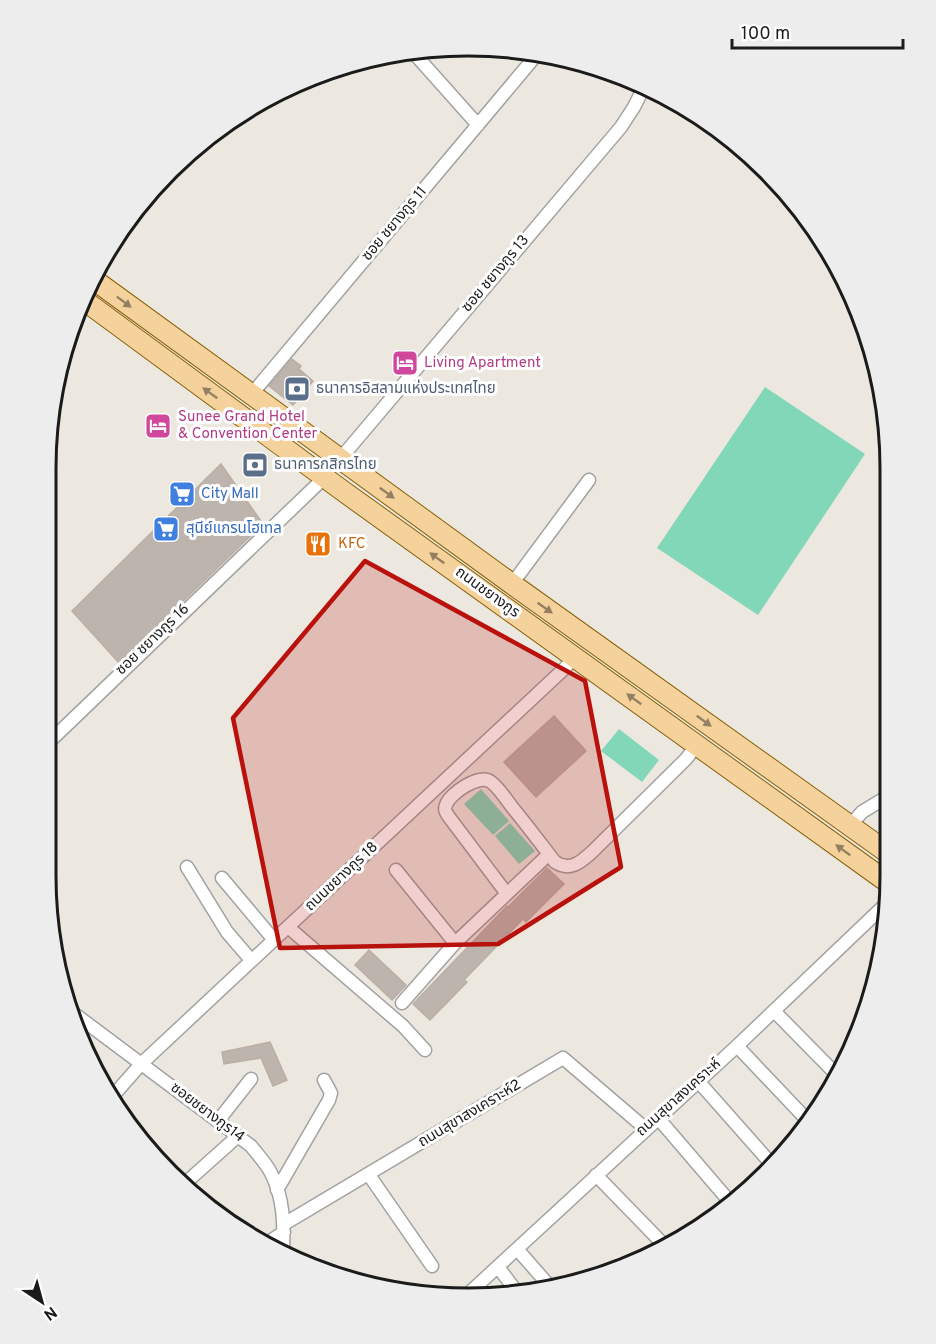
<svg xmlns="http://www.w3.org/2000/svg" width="936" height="1344" font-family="Overpass,'Noto Sans Thai',sans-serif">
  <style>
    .pitch { fill: #82d7b9 }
    .building { fill: #bcb4ad; stroke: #bcafa4; stroke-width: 1.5 }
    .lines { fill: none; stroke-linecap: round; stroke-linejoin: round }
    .street-casing { stroke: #a2a2a2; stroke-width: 15 }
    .primary-casing { stroke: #886209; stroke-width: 22 }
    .street { stroke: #fff; stroke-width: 12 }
    .primary { stroke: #f5d19c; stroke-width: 20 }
    .oneway { fill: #937f62 }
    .marked { fill: #b9110c; fill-opacity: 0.2; stroke: #b9110c; stroke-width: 4.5; stroke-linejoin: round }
    .labels { text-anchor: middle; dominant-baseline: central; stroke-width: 6; stroke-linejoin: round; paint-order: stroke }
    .street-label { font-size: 15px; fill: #1b1b1b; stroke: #fff }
    .hotel-label { font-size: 15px; fill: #b23c85; stroke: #fff; text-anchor: start }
    .service-label { font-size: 15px; fill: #4e5e75; stroke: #fff; text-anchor: start }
    .shop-label { font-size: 15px; fill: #366cbe; stroke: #fff; text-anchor: start }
    .food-label { font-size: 15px; fill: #c56008; stroke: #fff; text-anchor: start }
    .rim { fill: none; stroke: #1b1b1b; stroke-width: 3 }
  </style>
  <rect width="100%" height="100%" fill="#ece8e0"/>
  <path class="pitch" d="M 765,387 L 865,454 L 758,615 L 657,548 Z
    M 619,729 L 659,760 L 642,782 L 601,751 Z
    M 481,789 L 509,821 L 493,835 L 464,804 Z
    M 510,823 L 535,851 L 519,864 L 495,836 Z"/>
  <path class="building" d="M 292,359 L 301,366 L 299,369 L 313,381 L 293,405 L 269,386 Z
    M 221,464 L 263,524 L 119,663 L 72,611 Z
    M 554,716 L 586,751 L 536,797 L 504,762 Z
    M 547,868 L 564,884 L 526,922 L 523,919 L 464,980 L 467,982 L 430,1020 L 413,1004 L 507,906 L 508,907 Z
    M 369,950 L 406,985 L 392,1000 L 355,965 Z
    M 270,1042 L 287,1080 L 273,1086 L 261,1058 L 224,1064 L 222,1052 Z"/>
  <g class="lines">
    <defs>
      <path id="street" d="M 412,51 L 478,125
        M 251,395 L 539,52
        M 340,459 L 621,127 L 634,107 L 645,85
        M 512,584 L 589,480
        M 47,744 L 325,477
        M 849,827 L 862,812 L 890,795
        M 187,867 L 227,932 L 251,960
        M 396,870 L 455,943
        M 222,878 L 274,940
        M 507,894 L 449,817 C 446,813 444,810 446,805 C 450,793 480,773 491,782 C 499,788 506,799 512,807 C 527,825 541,844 555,862 C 570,872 581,862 592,852 L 686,759 L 697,745
        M 288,927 L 403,1026 L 425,1050
        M 402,1003 L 455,943 L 549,854
        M 774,1011 L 838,1076
        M 72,1012 L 251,1146 C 258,1155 266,1163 271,1173 C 284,1198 284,1225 283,1252
        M 737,1046 L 810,1123
        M 698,1081 L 774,1167
        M 111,1098 L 141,1064 L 566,667 L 574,656
        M 658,1118 L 730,1202
        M 218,1121 L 251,1079
        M 369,1175 L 432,1266
        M 596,1175 L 666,1247
        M 182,1186 L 238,1136
        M 277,1190 L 329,1100 L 331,1093 L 324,1080
        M 284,1224 L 563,1058 L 646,1129
        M 267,1243 L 284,1232
        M 517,1249 L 553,1290
        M 498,1267 L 517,1292
        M 468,1294 L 737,1046 L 889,901"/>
      <path id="primary" d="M 93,279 L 512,584 L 891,855
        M 85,301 L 343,491 L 890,884"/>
    </defs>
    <use href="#street" class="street-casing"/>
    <use href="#primary" class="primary-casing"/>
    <use href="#street" class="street"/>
    <use href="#primary" class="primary"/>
  </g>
  <defs><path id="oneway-solid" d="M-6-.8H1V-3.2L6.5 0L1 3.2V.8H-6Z" transform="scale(1.5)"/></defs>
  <g class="oneway">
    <use href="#oneway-solid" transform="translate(124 302) rotate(37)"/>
    <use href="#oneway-solid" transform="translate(210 393) rotate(-144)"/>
    <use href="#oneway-solid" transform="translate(387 493) rotate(36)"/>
    <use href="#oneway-solid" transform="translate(437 558) rotate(-144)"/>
    <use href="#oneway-solid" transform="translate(545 608) rotate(35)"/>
    <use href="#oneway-solid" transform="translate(634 699) rotate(-144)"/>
    <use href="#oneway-solid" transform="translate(704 721) rotate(36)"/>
    <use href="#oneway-solid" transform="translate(843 850) rotate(-144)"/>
  </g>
  <path class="marked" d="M 365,561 L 585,681 L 621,867 L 498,944 L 280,948 L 233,718 Z"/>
  <defs>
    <symbol id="hotel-square" viewBox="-11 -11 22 22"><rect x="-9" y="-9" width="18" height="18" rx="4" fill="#d1479c" stroke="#fff"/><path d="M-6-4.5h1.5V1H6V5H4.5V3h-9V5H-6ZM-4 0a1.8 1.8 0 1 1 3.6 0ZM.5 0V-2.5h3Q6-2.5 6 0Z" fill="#fff"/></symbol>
    <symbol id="bank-square" viewBox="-11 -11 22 22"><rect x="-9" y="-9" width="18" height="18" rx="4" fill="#5c6f8a" stroke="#fff"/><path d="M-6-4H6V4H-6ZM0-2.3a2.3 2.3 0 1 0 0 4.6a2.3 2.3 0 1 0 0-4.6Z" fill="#fff"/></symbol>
    <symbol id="supermarket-square" viewBox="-11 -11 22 22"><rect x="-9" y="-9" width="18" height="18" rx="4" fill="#3f7fe0" stroke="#fff"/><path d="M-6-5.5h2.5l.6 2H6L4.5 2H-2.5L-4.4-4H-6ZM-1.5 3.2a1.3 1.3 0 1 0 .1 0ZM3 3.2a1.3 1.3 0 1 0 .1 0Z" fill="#fff"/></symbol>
    <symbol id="restaurant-square" viewBox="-11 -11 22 22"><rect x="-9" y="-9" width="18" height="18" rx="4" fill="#e8710a" stroke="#fff"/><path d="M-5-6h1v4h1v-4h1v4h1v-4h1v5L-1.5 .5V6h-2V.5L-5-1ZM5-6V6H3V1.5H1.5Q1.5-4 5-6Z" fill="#fff"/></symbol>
  </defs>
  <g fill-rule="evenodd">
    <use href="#hotel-square" x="390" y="348" width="30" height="30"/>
    <use href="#bank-square" x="282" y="374" width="30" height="30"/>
    <use href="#hotel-square" x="143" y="411" width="30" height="30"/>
    <use href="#bank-square" x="240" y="450" width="30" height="30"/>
    <use href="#supermarket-square" x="167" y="479" width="30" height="30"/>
    <use href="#supermarket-square" x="151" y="514" width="30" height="30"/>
    <use href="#restaurant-square" x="303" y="529" width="30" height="30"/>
  </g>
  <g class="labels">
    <g class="street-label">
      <text transform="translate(395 224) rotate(-50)">ซอย ชยางกูร 11</text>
      <text transform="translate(496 274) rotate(-50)">ซอย ชยางกูร 13</text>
      <text transform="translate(487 593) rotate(36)">ถนนชยางกูร</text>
      <text transform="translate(153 640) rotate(-44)">ซอย ชยางกูร 16</text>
      <text transform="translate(342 877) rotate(-43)">ถนนชยางกูร 18</text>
      <text transform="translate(679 1098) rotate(-42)">ถนนสุขาสงเคราะห์</text>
      <text transform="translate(207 1113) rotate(37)">ซอยชยางกูร14</text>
      <text transform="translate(470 1114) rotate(-31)">ถนนสุขาสงเคราะห์2</text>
    </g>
    <g class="hotel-label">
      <text x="424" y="363">Living Apartment</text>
      <text x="178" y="417">Sunee Grand Hotel<tspan x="178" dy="17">&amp; Convention Center</tspan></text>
    </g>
    <g class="service-label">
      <text x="316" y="389">ธนาคารอิสลามแห่งประเทศไทย</text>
      <text x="274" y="465">ธนาคารกสิกรไทย</text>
    </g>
    <g class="shop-label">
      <text x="201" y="494">City Mall</text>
      <text x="186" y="529">สุนีย์แกรนโฮเทล</text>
    </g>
    <g class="food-label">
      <text x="338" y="544">KFC</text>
    </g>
  </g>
  <path d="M0 0H936V1344H0ZM468 56H468A412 412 0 0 1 880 468V876A412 412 0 0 1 468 1288H468A412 412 0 0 1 56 876V468A412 412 0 0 1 468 56Z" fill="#ededed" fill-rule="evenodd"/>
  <path class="rim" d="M468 56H468A412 412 0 0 1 880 468V876A412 412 0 0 1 468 1288H468A412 412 0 0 1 56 876V468A412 412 0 0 1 468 56Z"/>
  <g transform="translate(42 1302) rotate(144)" stroke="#ffffff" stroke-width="4.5" paint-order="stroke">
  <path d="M0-4.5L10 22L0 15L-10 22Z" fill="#1b1b1b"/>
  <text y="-9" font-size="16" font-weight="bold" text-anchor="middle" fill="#1b1b1b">N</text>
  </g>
  <path d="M732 39v9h171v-9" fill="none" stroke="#1b1b1b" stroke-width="3"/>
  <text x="741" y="39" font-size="18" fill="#1b1b1b" stroke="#ffffff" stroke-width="4.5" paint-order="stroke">100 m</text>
</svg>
